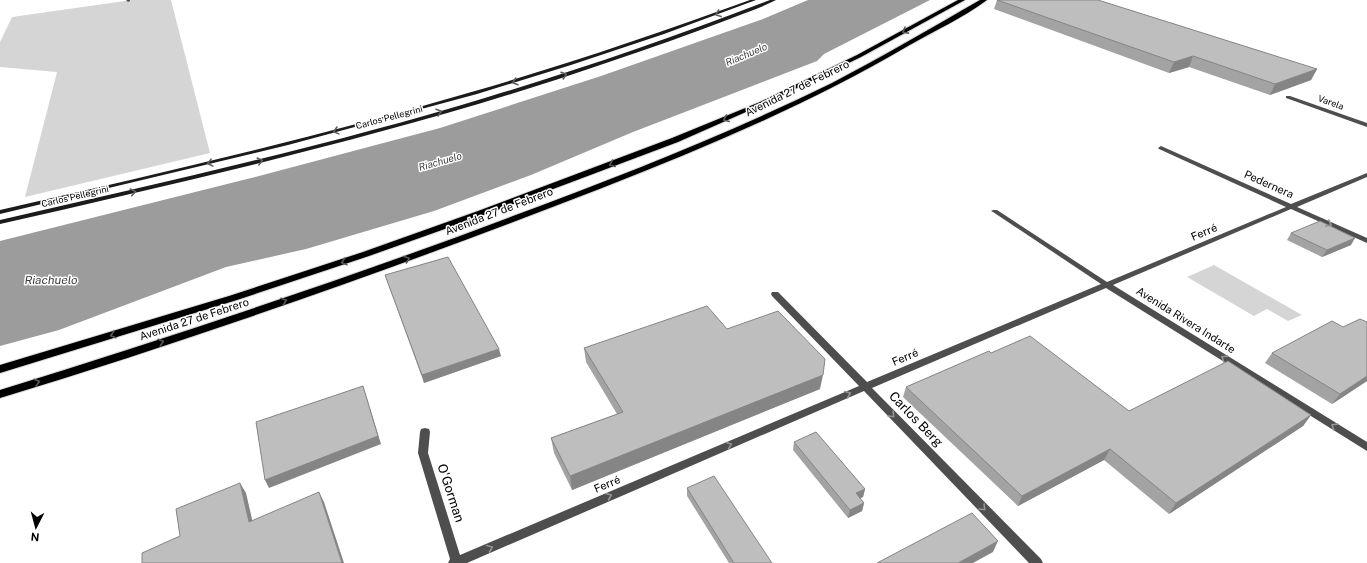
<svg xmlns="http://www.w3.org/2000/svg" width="1367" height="563" font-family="'Public Sans',sans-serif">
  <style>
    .green { fill: #d5d5d5 }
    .water { fill: #9c9c9c }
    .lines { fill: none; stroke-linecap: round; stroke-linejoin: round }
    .primary-casing { stroke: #dbdbdb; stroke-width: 2 }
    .street { fill: #4e4e4e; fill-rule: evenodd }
    .secondary { fill: #1b1b1b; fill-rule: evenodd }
    .primary { fill: #000; fill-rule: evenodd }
    .wall { fill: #a3a3a3 }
    .shaded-wall { fill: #858585 }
    .building { fill: #bebebe; stroke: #858585 }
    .oneway { stroke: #5f5f5f }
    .oneway2 { stroke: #595959 }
    .oneway3 { stroke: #959595 }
    .labels { text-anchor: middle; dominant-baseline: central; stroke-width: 3; stroke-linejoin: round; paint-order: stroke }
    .far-street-label { font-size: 9px; fill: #000; stroke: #fff }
    .far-water-label { font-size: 10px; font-style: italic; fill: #3d3d3d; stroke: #fff }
    .street-label { font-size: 11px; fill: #000; stroke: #fff }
    .water-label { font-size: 12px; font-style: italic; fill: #3d3d3d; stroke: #fff }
    .near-street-label { font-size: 13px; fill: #000; stroke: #fff }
  </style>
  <rect width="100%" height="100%" fill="#fff"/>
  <path class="green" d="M 132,0 L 171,0 L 210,153 L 25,197 L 57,72 L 0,67 L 0,42 L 12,17 Z
    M 1214,265 L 1302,315 L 1288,321 L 1267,309 L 1254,316 L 1187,277 Z"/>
  <path class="water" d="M 808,0 L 930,0 L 824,54 L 817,61 L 633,132 L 531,175 L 434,211 L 306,249 L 226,267 L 59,330 L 0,346 L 0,241 L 259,176 L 440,128 L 601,76 L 763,19 Z"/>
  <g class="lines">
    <defs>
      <path id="primary" d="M 958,0 L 965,0 L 861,57 L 764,104 L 678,142 L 484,215 L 369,256 L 237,300 L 0,373 L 0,365 L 229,296 L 363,252 L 478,211 L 672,138 L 760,102 L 857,55 Z
        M 980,0 L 987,0 C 963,18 934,31 908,46 C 811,103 707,147 602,188 C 404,265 203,336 0,398 L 0,390 C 173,336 344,280 513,216 C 621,176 728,134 832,83 C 882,57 931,28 980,0 Z"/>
    </defs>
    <use href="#primary" class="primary-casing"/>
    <path class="street" d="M 126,0 L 130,0 L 130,1 L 128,2 Z
      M 1286,96 L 1290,96 L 1367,123 L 1367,127 L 1286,98 Z
      M 1161,146 L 1291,204 L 1367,173 L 1367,177 L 1297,207 L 1367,238 L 1367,243 L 1291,209 L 1113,285 L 1367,442 L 1367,451 L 1106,288 L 872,388 L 1041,559 L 1043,563 L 1029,563 L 864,391 L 467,563 L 448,563 L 450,559 L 418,453 L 420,432 L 421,429 L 425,428 L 429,429 L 430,432 L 428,453 L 460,555 L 859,386 L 772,296 L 771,294 L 772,292 L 778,292 L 867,382 L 1101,284 L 993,212 L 991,211 L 993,210 L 997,210 L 1107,282 L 1286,207 L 1159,149 L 1158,148 Z"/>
    <path class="secondary" d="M 750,0 L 756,0 L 664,34 L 571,65 L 477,94 L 288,145 L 0,214 L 0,210 C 159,174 318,137 475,91 C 568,64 659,33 750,0 Z
      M 770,0 L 776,0 C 761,8 743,13 727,20 C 688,35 648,49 609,62 C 410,131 204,177 0,224 L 0,220 C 163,182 328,146 488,97 C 584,68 677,36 770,0 Z"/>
    <use href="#primary" class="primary"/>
  </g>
  <path class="wall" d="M 997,0 L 1317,69 L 1311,80 L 1270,95 L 1189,67 L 1169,73 L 994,9 Z
    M 1291,233 L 1351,245 L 1322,257 L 1287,240 Z
    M 385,275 L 501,356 L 424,383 Z
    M 727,329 L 820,389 L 572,490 L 554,453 L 551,438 L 617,414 L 586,362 L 584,348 Z
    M 991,353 L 1129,411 L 1311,415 L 1303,426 L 1169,514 L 1104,460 L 1018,506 L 903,397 L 906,387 Z
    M 1272,353 L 1367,381 L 1332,404 L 1265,363 Z
    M 794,442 L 865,489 L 863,497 L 860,498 L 864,503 L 862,511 L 848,518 L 793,450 Z
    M 687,488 L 772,563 L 729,563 L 687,496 Z"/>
  <path class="shaded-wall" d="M 1193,56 L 1189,67 L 1169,73 L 1174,62 Z
    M 1317,69 L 1311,80 L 1270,95 L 1275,84 Z
    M 1355,238 L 1351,245 L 1322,257 L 1327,250 Z
    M 499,349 L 501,356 L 424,383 L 422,375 Z
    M 823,375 L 820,389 L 572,490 L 570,476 Z
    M 1367,376 L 1367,381 L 1332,404 L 1340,394 Z
    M 363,386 L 381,444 L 269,488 L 265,480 Z
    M 1311,415 L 1303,426 L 1169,514 L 1176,503 Z
    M 1110,449 L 1104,460 L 1018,506 L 1022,496 Z
    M 240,483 L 246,493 L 255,532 L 249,522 Z
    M 865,489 L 863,497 L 854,501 L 856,493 Z
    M 319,492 L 324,502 L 344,563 L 342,563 Z
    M 864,503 L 862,511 L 848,518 L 850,510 Z
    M 998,541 L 993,552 L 973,563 L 958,563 Z"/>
  <path class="building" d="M 997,0 L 1098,0 L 1317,69 L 1275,84 L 1193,56 L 1174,62 Z
    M 1320,221 L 1355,238 L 1327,250 L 1291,233 Z
    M 448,257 L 499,349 L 422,375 L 385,275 Z
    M 707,306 L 727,329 L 778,311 L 825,359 L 823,375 L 570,476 L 551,438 L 623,412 L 584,348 Z
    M 1360,319 L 1367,322 L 1367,376 L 1340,394 L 1272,353 L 1332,321 L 1343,327 Z
    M 1030,336 L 1129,411 L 1228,361 L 1311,415 L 1176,503 L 1110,449 L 1022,496 L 906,387 L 989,351 L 991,353 Z
    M 363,386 L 378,436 L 265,480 L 256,422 Z
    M 816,432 L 865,489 L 856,493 L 864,503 L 850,510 L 794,442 Z
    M 714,476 L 772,563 L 734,563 L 687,488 Z
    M 240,483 L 249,522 L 319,492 L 342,563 L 142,563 L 142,553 L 180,536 L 176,509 Z
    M 972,513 L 998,541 L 958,563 L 877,563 Z"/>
  <defs><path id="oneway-chevron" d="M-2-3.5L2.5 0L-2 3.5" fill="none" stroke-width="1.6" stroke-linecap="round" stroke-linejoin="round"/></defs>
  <g class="oneway">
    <use href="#oneway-chevron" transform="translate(718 14) rotate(160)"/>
    <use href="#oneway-chevron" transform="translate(564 75) rotate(-18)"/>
    <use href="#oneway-chevron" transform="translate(515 82) rotate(163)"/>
    <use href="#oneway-chevron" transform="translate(439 112) rotate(-16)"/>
    <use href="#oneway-chevron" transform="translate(336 131) rotate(165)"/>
    <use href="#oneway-chevron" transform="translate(260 161) rotate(-14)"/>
    <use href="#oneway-chevron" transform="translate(210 163) rotate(166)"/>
    <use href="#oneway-chevron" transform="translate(133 192) rotate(-13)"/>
  </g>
  <g class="oneway2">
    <use href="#oneway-chevron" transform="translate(905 31) rotate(151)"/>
    <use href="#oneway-chevron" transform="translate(726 119) rotate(157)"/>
    <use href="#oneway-chevron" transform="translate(612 164) rotate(159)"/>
    <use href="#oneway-chevron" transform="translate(407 259) rotate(-20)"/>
    <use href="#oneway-chevron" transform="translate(344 262) rotate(162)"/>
    <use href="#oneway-chevron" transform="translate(284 301) rotate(-19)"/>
    <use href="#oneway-chevron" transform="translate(113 335) rotate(163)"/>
    <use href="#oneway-chevron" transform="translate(161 342) rotate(-18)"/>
    <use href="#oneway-chevron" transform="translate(37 382) rotate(-17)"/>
  </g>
  <g class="oneway3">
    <use href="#oneway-chevron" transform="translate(1329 224) rotate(25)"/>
    <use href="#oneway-chevron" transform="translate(1224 358) rotate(-148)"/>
    <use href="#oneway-chevron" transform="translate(848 394) rotate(-23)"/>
    <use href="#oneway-chevron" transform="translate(892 415) rotate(46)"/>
    <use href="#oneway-chevron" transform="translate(1334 426) rotate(-148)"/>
    <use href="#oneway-chevron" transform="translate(729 445) rotate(-23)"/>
    <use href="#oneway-chevron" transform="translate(609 496) rotate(-23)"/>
    <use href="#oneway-chevron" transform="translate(983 508) rotate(46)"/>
    <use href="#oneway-chevron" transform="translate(490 548) rotate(-23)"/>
  </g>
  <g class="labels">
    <g class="far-street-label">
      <text transform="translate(1331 102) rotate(20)">Varela</text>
      <text transform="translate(389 117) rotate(-15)">Carlos Pellegrini</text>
      <text transform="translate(75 196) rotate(-13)">Carlos Pellegrini</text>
    </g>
    <g class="far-water-label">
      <text transform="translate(746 54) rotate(-23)">Riachuelo</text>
      <text transform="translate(440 161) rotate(-16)">Riachuelo</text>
    </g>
    <g class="street-label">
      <text transform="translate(797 88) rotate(-26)">Avenida 27 de Febrero</text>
      <text transform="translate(1269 184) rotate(24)">Pedernera</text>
      <text transform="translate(499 211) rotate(-21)">Avenida 27 de Febrero</text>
      <text transform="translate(1204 232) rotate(-23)">Ferré</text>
      <text transform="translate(194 319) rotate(-18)">Avenida 27 de Febrero</text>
      <text transform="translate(1186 320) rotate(32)">Avenida Rivera Indarte</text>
      <text transform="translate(905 357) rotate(-23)">Ferré</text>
      <text transform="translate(607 484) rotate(-23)">Ferré</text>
    </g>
    <g class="water-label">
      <text x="51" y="280">Riachuelo</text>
    </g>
    <g class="near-street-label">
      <text transform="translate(916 419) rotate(46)">Carlos Berg</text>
      <text transform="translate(451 493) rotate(72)">O'Gorman</text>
    </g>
  </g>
  <g transform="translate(36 527) rotate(186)" stroke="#ffffff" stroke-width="3" paint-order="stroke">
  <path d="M0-3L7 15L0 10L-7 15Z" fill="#000000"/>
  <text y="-6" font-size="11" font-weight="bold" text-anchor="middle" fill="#000000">N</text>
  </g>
</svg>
